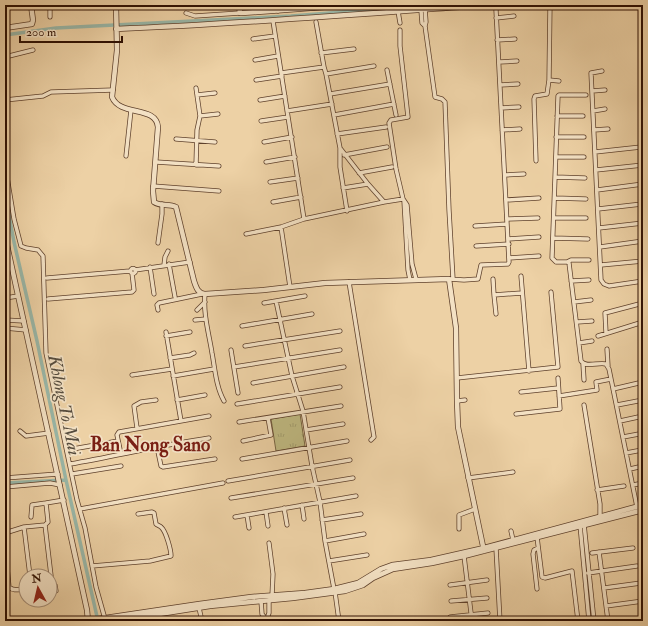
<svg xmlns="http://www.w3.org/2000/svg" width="648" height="626" font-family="'IM FELL Double Pica',serif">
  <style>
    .park { fill: url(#park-tufts); stroke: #786542 }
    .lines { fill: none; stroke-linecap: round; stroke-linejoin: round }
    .canal { stroke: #99b7a8; stroke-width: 3.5 }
    .minor-casing { stroke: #5f412c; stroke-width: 5 }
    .tertiary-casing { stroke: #5f412c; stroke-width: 6 }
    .minor { stroke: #f3e1c4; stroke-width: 3.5 }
    .tertiary { stroke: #f3e1c4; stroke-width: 4.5 }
    .labels { text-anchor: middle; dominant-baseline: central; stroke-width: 3.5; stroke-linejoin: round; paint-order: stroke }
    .water-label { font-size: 18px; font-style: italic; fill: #554b3d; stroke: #f3e1c4 }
    .quarter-label { font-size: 19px; font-weight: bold; fill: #7a1f14; stroke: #f3e1c4 }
  </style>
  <defs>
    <pattern id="park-tufts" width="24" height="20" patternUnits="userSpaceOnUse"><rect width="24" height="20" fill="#bfb981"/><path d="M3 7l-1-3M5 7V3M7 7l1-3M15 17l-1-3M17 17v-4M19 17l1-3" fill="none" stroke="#a49e6e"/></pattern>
  </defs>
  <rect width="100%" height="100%" fill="#edd1a5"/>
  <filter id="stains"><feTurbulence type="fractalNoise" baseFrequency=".005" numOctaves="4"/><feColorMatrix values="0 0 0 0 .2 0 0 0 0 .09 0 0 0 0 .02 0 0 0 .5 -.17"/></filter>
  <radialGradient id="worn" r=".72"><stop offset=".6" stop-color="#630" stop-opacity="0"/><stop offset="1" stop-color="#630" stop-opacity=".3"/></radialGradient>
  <path class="park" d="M 300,414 L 305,446 L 276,451 L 271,419 Z"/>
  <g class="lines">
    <path class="canal" d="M 5,35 L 56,28 L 291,16 L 431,5
      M 5,194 L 14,242 L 37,341 L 66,480 L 98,621
      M 5,483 L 66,480"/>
    <defs>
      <path id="minor" d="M 277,5 L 278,11
        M 425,9 L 426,22 L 425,26 L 435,97 L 442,99 L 445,102 L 449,210 L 453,279
        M 421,10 L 422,23 L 425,26
        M 398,11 L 400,23
        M 186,13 L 195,16 L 240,13
        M 50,17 L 50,5
        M 496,18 L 514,16
        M 273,21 L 304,219
        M 316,22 L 324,67
        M 400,30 L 400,46 L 408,117 L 391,120 L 389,123 L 396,169 L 403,199
        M 253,39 L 275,36
        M 497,40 L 515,39
        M 321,53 L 354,49
        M 5,57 L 33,50
        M 255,60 L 278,56
        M 499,62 L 517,61
        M 387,70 L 396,115
        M 602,71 L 591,73 L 601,280 L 604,284 L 609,286 L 643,281
        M 281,73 L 324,67 L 326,74 L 340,148 L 368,184 L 384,202
        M 326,74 L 374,66
        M 256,80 L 282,76
        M 549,80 L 559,81
        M 500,85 L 518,84
        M 592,91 L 605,90
        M 330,94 L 390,84
        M 197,95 L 215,93
        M 586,95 L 559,95 L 558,96 L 552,258 L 556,262 L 567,262 L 569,263 L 581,361 C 586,368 598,362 606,364 L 609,369 L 637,507
        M 5,100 L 43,96 L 51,92 L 113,90
        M 260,100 L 285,96
        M 501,108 L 519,107
        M 287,111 L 332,104
        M 593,111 L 605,109
        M 334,115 L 394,104
        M 200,116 L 218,114
        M 557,116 L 583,116
        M 261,121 L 288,117
        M 502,130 L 520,129
        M 594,130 L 608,129
        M 337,134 L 386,127
        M 556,137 L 584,137
        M 176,139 L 215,142
        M 264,142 L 292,137
        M 340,148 L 340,167 L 347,211
        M 595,152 L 641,147
        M 344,155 L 387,147
        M 126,156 L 131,110
        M 556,157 L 584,157
        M 536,161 L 534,99 L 535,96 L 547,94 L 549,80 L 550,5
        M 156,162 L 219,166
        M 266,162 L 295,157
        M 5,165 L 14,219 L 21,246 L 26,248 L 38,250 L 43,256 L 46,353 L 77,500 L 85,528 L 96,587 L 105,619
        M 196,165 L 197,130 L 200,116 L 196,88
        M 596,170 L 643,165
        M 359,173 L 392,167
        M 505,175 L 524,174
        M 555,177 L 585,178
        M 270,182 L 298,178
        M 153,186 L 219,191
        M 343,188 L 368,184
        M 597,190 L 643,184
        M 555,198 L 586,199
        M 506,200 L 539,198
        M 404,201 L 408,270 L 410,280
        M 273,202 L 301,197
        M 598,209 L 642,204
        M 554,218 L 586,218
        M 507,219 L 538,218
        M 475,226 L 507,224
        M 281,227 L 290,287
        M 599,228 L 643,223
        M 246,234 L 281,227 L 304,219 L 384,202 L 403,199 L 407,205 L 412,264 L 416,279
        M 553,238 L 588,239
        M 508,239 L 539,237
        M 158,243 L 162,214 L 162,204
        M 476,246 L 509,244
        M 600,247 L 643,241
        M 509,258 L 539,256
        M 567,262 L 571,260 L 589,260
        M 169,264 L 175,297
        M 164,265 L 165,257 L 168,251
        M 601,265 L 643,261
        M 150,267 L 154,294
        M130.5 271a2.5 2.5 0 1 1 5 0a2.5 2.5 0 1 1-5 0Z
        M 135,270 L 190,262
        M 521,276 L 529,371
        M 47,278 L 130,271
        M 449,279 L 464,280 L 478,279 L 481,265 L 508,264 L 509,262 L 496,10
        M 493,279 L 494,295 L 522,293
        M 571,281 L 589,280
        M 349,282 L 374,437 L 371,440
        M 205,294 C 203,314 209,334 212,353 C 215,369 216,387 224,401
        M 494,295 L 496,314
        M 5,298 L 18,296
        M 48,299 L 132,292 L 134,290 L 132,273
        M 276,301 L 292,376 L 303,411 L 312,466 L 320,502 L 325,541 L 334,589
        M 574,302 L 591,300
        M 264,303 L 305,296
        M 5,307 L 6,320
        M 158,310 L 157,305 L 159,303 L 202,294
        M 197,310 L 205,302
        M 5,320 L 24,321
        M 195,320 L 206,319
        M 577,322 L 592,321
        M 242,326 L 312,314
        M 5,328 L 26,330
        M 166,332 L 181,421
        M 606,333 L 605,313 L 643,303
        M 166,336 L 190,332
        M 598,336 L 643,322
        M 579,343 L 592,341
        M 245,346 L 340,331
        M 607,349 L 608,366
        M 231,350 L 238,393
        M 170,358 L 190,355 L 194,353
        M 583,364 L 584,380
        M 234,367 L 340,350
        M 132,375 L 172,369
        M 173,376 L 214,369
        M 457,378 L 558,367 L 551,292
        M 253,383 L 344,367
        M 613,389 L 643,382
        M 521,392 L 558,388
        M 559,396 L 597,390 L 596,382 L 611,379
        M 177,400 L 205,395
        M 457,401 L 465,400
        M 237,404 L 340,387
        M 584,405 L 600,504 L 600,516
        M 617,405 L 643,400
        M 516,414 L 560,409 L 558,378
        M 620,421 L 643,416
        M 239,422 L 341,406
        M 137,428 L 134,406 L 141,402 L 156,400
        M 306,430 L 343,424
        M 20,431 L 26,436 L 49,433
        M 623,437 L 639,434
        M 243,441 L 271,435 L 268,418
        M 157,447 L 161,466 L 163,467 L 215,459
        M 67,450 L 118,441
        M 626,453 L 642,450
        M 121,454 L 117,435 L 119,432 L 209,416
        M 242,459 L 347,441
        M 70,464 C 116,456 162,445 209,438
        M 630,469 L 643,466
        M 72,474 L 121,466
        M 5,478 L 58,474
        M 468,478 L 513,472
        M 228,481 L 350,460
        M 633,485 L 643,483
        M 5,487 L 50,483 L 60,485
        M 597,490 L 624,486
        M 231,498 L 353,478
        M 302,505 L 304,519
        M 284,508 L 287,525
        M 80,509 L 223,483
        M 266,512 L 268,526
        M 247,515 L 249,528
        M 31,517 L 32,505 L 46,503
        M 235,517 L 356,496
        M 322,520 L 361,514
        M 584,524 L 594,621
        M 45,525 L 52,584 L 55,585 L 56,591 L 50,593
        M 580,525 L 589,621
        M 24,527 L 30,576
        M 459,529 L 459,515 L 475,509
        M 511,531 L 513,540
        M 5,533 L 24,527 L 45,525 L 48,522 L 46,503 L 64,500
        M 537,537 L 542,577 L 545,578 L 572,571 L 578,621
        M 325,541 L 364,534
        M 269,543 L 273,574 L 272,596
        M 5,545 L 9,587 C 14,592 20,589 26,589
        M 496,548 L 500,621
        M 599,552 L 608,621
        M 592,553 L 633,548
        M 464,556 L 472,621
        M 329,561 L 367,555
        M 92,566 L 150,561 L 171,556 C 171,550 166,531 161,527 C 160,526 157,525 156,524 L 154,513 L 152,512 L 138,514
        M 588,573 L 637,566
        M 450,585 L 487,580
        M 604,588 L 641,583
        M 537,589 L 533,554 L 534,550 L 538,548
        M 335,592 L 339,621
        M 261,601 L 262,614 L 266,619
        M 451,601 L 487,598
        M 606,606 L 643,601
        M 199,608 L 202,621
        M 450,617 L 488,613
        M 266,621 L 269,613 L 269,600
        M 630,621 L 643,619"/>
      <path id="tertiary" d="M 116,5 L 117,50 L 112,97 C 120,117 156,105 158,127 L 153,191 L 154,202 C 161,207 169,203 176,207 L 194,281 C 196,287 198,294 205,294 L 264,290 L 325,283 L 449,279 L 456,328 L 457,401 L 458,427 L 484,551
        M 239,5 L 240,13 L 242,13 L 351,5
        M 5,28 L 32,24 L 33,20 L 31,5
        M 116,29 C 239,24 362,14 485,5
        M 5,236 L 87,610 L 88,621
        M 85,621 L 199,604 L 251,597 L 305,593 L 334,589 L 358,583 L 381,569 L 392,565 L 431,560 L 484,548 L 643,505
        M 115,621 L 210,606 L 293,598 L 345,591 L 363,585 L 373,578 L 393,569 L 432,563 L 464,556 L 643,510"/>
    </defs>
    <use href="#minor" class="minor-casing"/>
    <use href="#tertiary" class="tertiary-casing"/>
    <use href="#minor" class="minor"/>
    <use href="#tertiary" class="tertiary"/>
  </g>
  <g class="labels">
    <g class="water-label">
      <text transform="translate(64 405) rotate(78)">Khlong To Mai</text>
    </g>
    <g class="quarter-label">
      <text x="150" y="445">Ban Nong Sano</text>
    </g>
  </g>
  <rect width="648" height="626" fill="none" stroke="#edd1a5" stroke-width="20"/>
  <rect x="6" y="6" width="636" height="614" fill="none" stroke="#301103" stroke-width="2"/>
  <rect x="10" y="10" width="628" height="606" fill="none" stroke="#301103"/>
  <g transform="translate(38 588) rotate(352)"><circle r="19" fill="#f3e1c4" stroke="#a58e77"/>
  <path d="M0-3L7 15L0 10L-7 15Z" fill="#8f2418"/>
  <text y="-6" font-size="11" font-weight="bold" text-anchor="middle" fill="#301103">N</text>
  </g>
  <path d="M20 36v6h102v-6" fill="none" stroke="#301103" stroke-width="2"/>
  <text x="26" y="36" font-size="12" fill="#301103" stroke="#f3e1c4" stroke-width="3" paint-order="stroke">200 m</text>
  <rect width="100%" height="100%" filter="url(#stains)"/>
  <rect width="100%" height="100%" fill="url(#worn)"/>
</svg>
